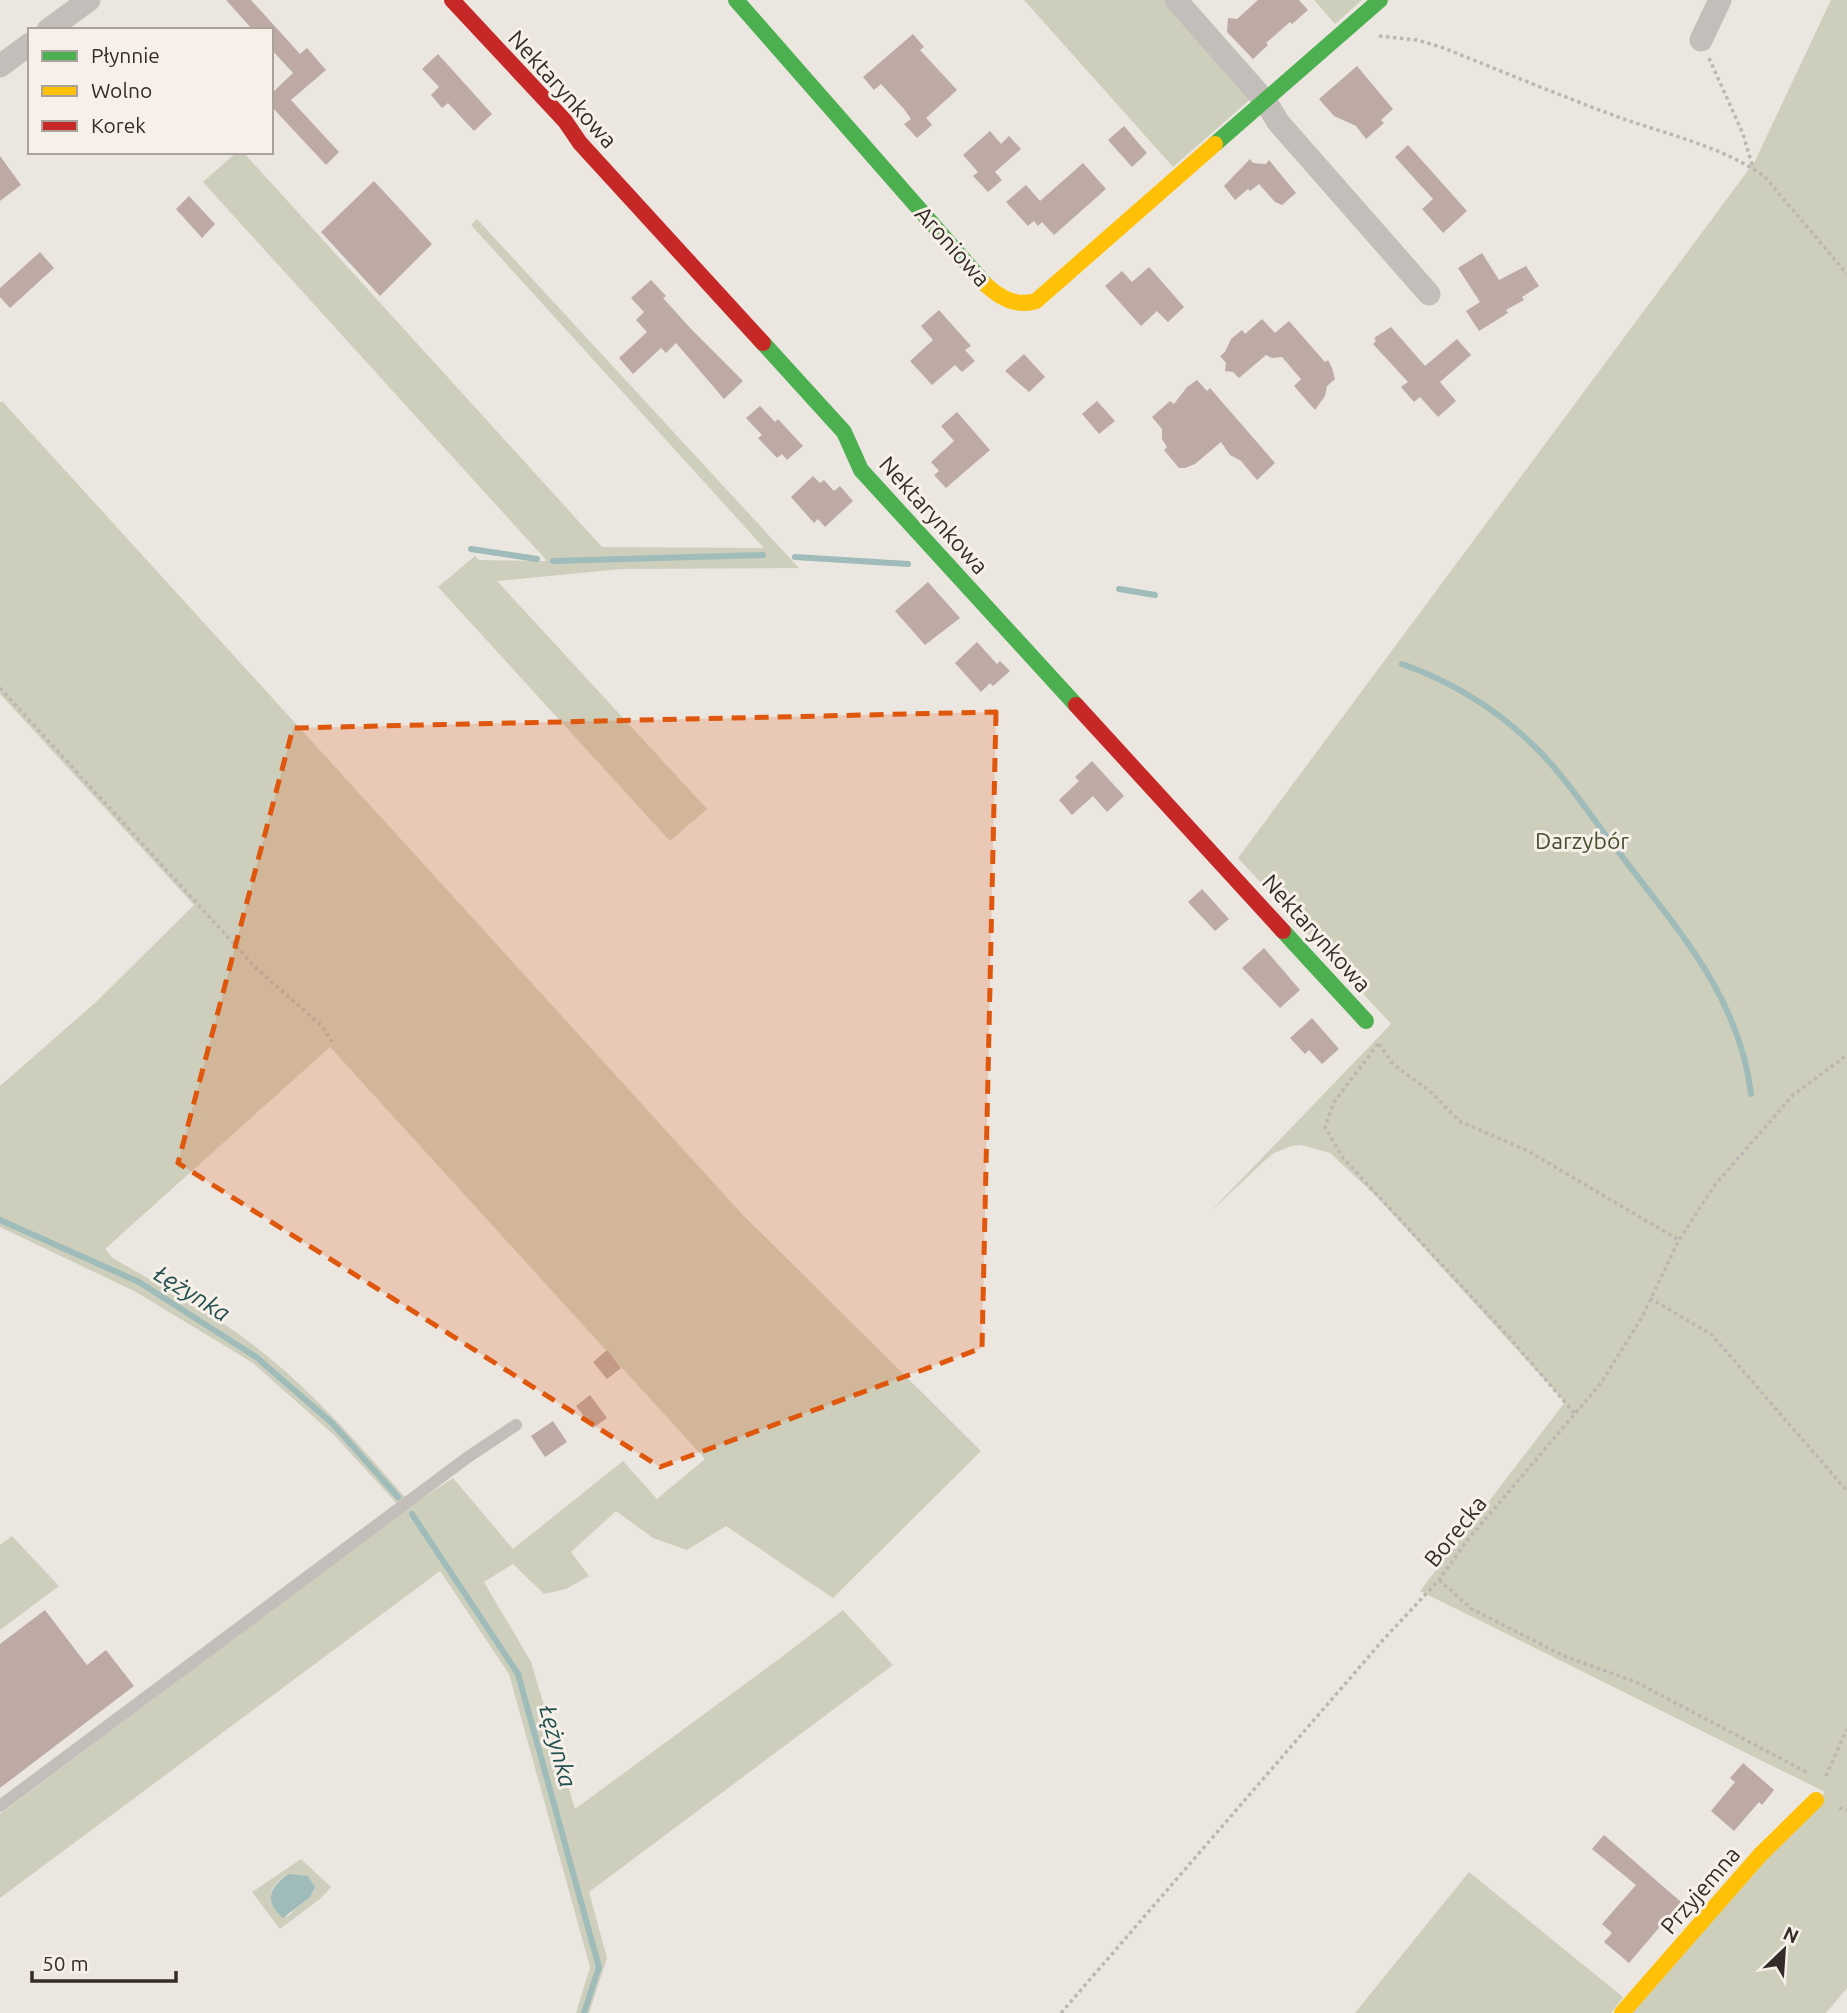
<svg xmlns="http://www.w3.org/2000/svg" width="1847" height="2013" font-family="Ubuntu,sans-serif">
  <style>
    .green { fill: #cdcfbc; fill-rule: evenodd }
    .water { fill: #9fbbba }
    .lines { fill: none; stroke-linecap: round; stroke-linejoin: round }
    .stream { stroke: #9fbbba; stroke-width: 6 }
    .building { fill: #bdaaa4 }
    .path { stroke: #bdb7b2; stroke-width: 3.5; stroke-dasharray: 3.5 3.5; stroke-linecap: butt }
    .lane { stroke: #c4beba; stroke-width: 12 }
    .street { stroke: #c4beba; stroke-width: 23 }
    .fast { stroke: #4caf50; stroke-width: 16 }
    .slow { stroke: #ffc107; stroke-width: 16 }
    .jam { stroke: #c62828; stroke-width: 16 }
    .marked { fill: #df570d; fill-opacity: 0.2; stroke: #df570d; stroke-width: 5; stroke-dasharray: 14 9; stroke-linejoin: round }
    .labels { text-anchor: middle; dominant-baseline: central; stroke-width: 6; stroke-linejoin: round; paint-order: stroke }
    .street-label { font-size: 23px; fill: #342c28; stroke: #f7f0e8 }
    .park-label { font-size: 23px; fill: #45502f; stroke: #f7f0e8 }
    .water-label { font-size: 24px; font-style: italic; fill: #225051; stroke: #f7f0e8 }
  </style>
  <rect width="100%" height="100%" fill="#ebe6e0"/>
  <path class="green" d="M 1024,0 L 1168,0 L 1254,96 L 1173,167 Z
    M 1314,0 L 1362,0 L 1335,24 Z
    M 1831,0 L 1847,0 L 1847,1988 L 1826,2013 L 1632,2013 L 1825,1792 L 1420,1591 L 1565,1402 L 1377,1197 L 1330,1153 L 1301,1145 L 1291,1146 L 1272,1154 L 1209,1213 L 1391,1024 L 1238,858 L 1755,161 Z
    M 237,152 L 243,152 L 602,547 L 764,548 L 471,225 L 477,219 L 799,568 L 622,569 L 497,581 L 707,809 L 670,841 L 438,587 L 475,556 L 479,560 L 547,561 L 203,182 Z
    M 2,401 L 742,1214 L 981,1451 L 833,1598 L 726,1526 L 687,1550 L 653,1538 L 616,1511 L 571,1552 L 589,1576 L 566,1589 L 544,1594 L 513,1564 L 484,1582 L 531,1662 L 575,1809 L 779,1659 L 843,1610 L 893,1665 L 589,1892 L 607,1958 L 589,2013 L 576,2013 L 590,1967 L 509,1674 L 440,1571 L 0,1898 L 0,1814 L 402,1512 L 453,1478 L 513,1549 L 623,1461 L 657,1499 L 705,1459 L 330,1047 L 105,1249 L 113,1258 C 165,1289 221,1317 267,1356 C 320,1399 361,1447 406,1498 L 398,1505 L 334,1435 L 253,1363 L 136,1292 L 0,1227 L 0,1086 L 96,1002 L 194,905 L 0,694 L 0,403 Z
    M 12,1536 L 59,1586 L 0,1630 L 0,1545 Z
    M 301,1859 L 331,1887 L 320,1899 L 280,1929 L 252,1892 ZM 287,1874 L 297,1877 L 314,1891 L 287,1917 L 271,1898 C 271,1886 278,1881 287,1874 Z
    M 1469,1872 L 1623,1997 L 1611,2013 L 1355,2013 Z"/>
  <path class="water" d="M 288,1874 L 308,1876 L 315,1887 L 310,1897 L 283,1918 C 263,1901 270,1887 288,1874 Z"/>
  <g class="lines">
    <path class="stream" d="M 471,549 L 537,559
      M 795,557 L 908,564
      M 553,561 L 763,555
      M 1119,589 L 1155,595
      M 1402,664 C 1450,681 1495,708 1532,744 C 1564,774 1588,813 1615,847 C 1673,925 1739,993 1751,1094
      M 0,1220 L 139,1282 L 256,1357 L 332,1423 L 398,1497
      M 412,1514 L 518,1674 L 599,1967 L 584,2013"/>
  </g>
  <path class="building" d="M 226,0 L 251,0 L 300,54 L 307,48 L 326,70 L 291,100 L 339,152 L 326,165 L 271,106 L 271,94 L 293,73 L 271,49 L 271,30 L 253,30 Z
    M 1258,0 L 1299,0 L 1308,10 L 1292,24 L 1290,22 L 1266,43 L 1268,45 L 1253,59 L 1227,32 L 1228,18 L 1237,19 Z
    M 913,34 L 924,47 L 920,50 L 957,90 L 926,118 L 932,125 L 917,138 L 904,124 L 911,119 L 904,109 L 881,84 L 874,90 L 863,77 Z
    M 438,54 L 492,114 L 474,131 L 448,103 L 442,108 L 431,95 L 439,87 L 422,69 Z
    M 1357,66 L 1393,109 L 1381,120 L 1384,123 L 1366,139 L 1356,126 L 1334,116 L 1319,99 Z
    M 1124,126 L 1147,153 L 1132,167 L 1108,140 Z
    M 990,131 L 1001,144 L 1009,136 L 1021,149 L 995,172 L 1002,180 L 988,192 L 973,176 L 978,172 L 963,155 Z
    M 1408,145 L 1467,211 L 1443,233 L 1422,209 L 1433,199 L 1395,157 Z
    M 0,156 L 21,185 L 0,201 Z
    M 1250,159 L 1253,163 L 1266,164 L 1269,160 L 1296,193 L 1282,205 L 1275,202 L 1259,184 L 1250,191 L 1248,189 L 1235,200 L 1224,186 Z
    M 1083,163 L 1106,189 L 1054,235 L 1042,222 L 1038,226 L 1034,221 L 1028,226 L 1006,202 L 1026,185 L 1040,201 Z
    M 374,181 L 432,244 L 380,296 L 321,232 Z
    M 189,196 L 215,224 L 202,238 L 176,209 Z
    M 40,252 L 54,268 L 10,308 L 0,297 L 0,288 Z
    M 1482,253 L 1499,280 L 1526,266 L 1539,286 L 1522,297 L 1524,300 L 1506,310 L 1508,313 L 1479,331 L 1466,311 L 1480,302 L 1458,268 Z
    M 1149,267 L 1184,307 L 1168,322 L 1157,311 L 1141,326 L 1105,286 L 1122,271 L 1132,282 Z
    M 651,280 L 666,296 L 663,298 L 691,329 L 743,381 L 724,399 L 676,343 L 666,353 L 661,348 L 633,374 L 619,358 L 647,332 L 636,320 L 644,312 L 631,298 Z
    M 939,310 L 971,346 L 965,350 L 975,361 L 962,372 L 955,365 L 932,385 L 910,361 L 933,340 L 921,326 Z
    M 1262,319 L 1275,333 L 1289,321 L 1325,362 L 1328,360 L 1332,368 L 1335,379 L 1327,386 L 1325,396 L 1315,410 L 1294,386 L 1301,379 L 1282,357 L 1272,358 L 1266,355 L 1239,378 L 1233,372 L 1225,371 L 1226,363 L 1220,356 L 1225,352 L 1231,339 L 1242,330 L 1245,334 Z
    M 1391,327 L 1425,366 L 1457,339 L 1471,355 L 1440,382 L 1456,401 L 1438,417 L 1420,397 L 1414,402 L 1401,387 L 1408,382 L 1373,344 L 1376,341 L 1374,338 Z
    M 1024,354 L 1045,377 L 1029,392 L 1005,371 Z
    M 1197,380 L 1207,391 L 1210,388 L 1275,463 L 1257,480 L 1241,461 L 1230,455 L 1221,442 L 1195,464 L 1185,468 L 1179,468 L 1164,450 L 1167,447 L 1162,439 L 1162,429 L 1152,417 L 1170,401 L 1174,404 L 1187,387 Z
    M 1097,401 L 1115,421 L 1099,434 L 1082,414 Z
    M 760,406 L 775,422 L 778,419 L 803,446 L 787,460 L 782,454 L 777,458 L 758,438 L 762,435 L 746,418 Z
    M 957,412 L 990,450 L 946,488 L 934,475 L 939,471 L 931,462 L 954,441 L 941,426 Z
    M 813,476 L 820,483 L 824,480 L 834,491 L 840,486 L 853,501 L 825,527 L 818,519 L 814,523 L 791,497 Z
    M 928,582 L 960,618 L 925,645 L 895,611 Z
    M 977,642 L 997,664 L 1000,661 L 1010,671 L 993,686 L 990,683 L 981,692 L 955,663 Z
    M 1092,761 L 1124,796 L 1107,812 L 1093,796 L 1072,815 L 1059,800 L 1079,781 L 1075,777 Z
    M 1202,889 L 1229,919 L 1215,931 L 1188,902 Z
    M 1264,948 L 1300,990 L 1280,1008 L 1242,968 Z
    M 1312,1018 L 1339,1049 L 1322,1064 L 1309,1050 L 1305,1054 L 1290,1038 Z
    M 607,1350 L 621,1368 L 607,1379 L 593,1362 Z
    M 590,1395 L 607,1418 L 593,1428 L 576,1406 Z
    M 553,1421 L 567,1442 L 545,1457 L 531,1436 Z
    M 45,1610 L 87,1665 L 106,1650 L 134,1686 L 0,1788 L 0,1644 Z
    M 1743,1763 L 1774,1790 L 1762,1805 L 1759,1802 L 1734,1831 L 1711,1811 L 1735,1782 L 1730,1778 Z
    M 1604,1835 L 1681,1902 L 1629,1963 L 1604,1942 L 1612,1933 L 1602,1924 L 1636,1885 L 1592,1849 Z"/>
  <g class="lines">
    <path class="path" d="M 1379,36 L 1417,40 L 1441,47 C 1501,71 1561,96 1621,118 C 1669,135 1724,147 1765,177 L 1847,274
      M 1709,58 L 1743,134 L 1753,168
      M 0,688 L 257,969 L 323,1027 L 332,1042
      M 1378,1044 L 1334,1102 L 1325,1127 L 1343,1158 L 1510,1338 L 1575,1414
      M 1379,1044 L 1393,1064 L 1432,1093 L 1459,1121 L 1528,1151 L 1679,1240
      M 1650,1298 L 1712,1335 L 1847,1491
      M 1439,1580 L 1472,1609 L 1564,1656 L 1636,1682 L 1810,1774
      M 1826,1776 L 1847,1729
      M 1839,1808 L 1847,1810
      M 1061,2013 L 1383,1640 L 1439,1580 L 1466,1542 L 1601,1383 L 1642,1317 L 1679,1240 L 1714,1186 L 1793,1095 L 1847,1055"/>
    <path class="lane" d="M 0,1806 L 468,1457 L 516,1425"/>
    <path class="street" d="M 1176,0 L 1266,102 L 1278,122 L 1429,294
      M 48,30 L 89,0
      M 1701,40 L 1720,0
      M 0,66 L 30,44"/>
    <path class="fast" d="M 736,0 L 985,284
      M 1215,144 L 1380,0
      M 763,343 L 844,432 L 861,470 L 1076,705
      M 1283,931 L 1366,1021"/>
    <path class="slow" d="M 985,284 C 1000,298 1016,307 1036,301 L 1215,144
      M 1622,2013 L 1760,1855 L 1816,1800"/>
    <path class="jam" d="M 452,0 L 565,121 L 580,143 L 763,343
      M 1076,705 L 1283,931"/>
  </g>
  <path class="marked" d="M 996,712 L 982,1348 L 660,1467 L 178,1163 L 293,728 Z"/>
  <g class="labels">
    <g class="street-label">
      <text transform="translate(563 89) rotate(48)">Nektarynkowa</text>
      <text transform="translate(953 246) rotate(48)">Aroniowa</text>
      <text transform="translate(934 515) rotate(48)">Nektarynkowa</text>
      <text transform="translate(1317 933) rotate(48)">Nektarynkowa</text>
      <text transform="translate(1455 1531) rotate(-51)">Borecka</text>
      <text transform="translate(1700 1890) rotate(-49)">Przyjemna</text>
    </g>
    <g class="park-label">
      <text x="1582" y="840">Darzybór</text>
    </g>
    <g class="water-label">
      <text transform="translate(192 1293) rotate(32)">Łężynka</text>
      <text transform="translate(558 1746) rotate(75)">Łężynka</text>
    </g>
  </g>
  <rect x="28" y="28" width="245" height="126" fill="#f7f0e8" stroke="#a9a29b" stroke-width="2"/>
  <rect x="42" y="51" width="35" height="10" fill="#4caf50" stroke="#a9a29b" stroke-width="2"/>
  <text x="91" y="63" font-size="21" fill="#342c28">Płynnie</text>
  <rect x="42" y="86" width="35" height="10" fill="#ffc107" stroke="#a9a29b" stroke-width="2"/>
  <text x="91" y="98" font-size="21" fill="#342c28">Wolno</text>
  <rect x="42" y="121" width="35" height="10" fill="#c62828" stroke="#a9a29b" stroke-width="2"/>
  <text x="91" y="133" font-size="21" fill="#342c28">Korek</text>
  <g transform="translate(1784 1950) rotate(25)" stroke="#f7f0e8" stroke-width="5" paint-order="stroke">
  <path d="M0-5L12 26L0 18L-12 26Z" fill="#342c28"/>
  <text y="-10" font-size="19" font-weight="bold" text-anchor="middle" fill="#342c28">N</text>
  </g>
  <path d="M32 1971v10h144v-10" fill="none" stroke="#342c28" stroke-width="3.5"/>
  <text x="42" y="1971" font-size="21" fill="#342c28" stroke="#f7f0e8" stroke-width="5" paint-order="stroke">50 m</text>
</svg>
